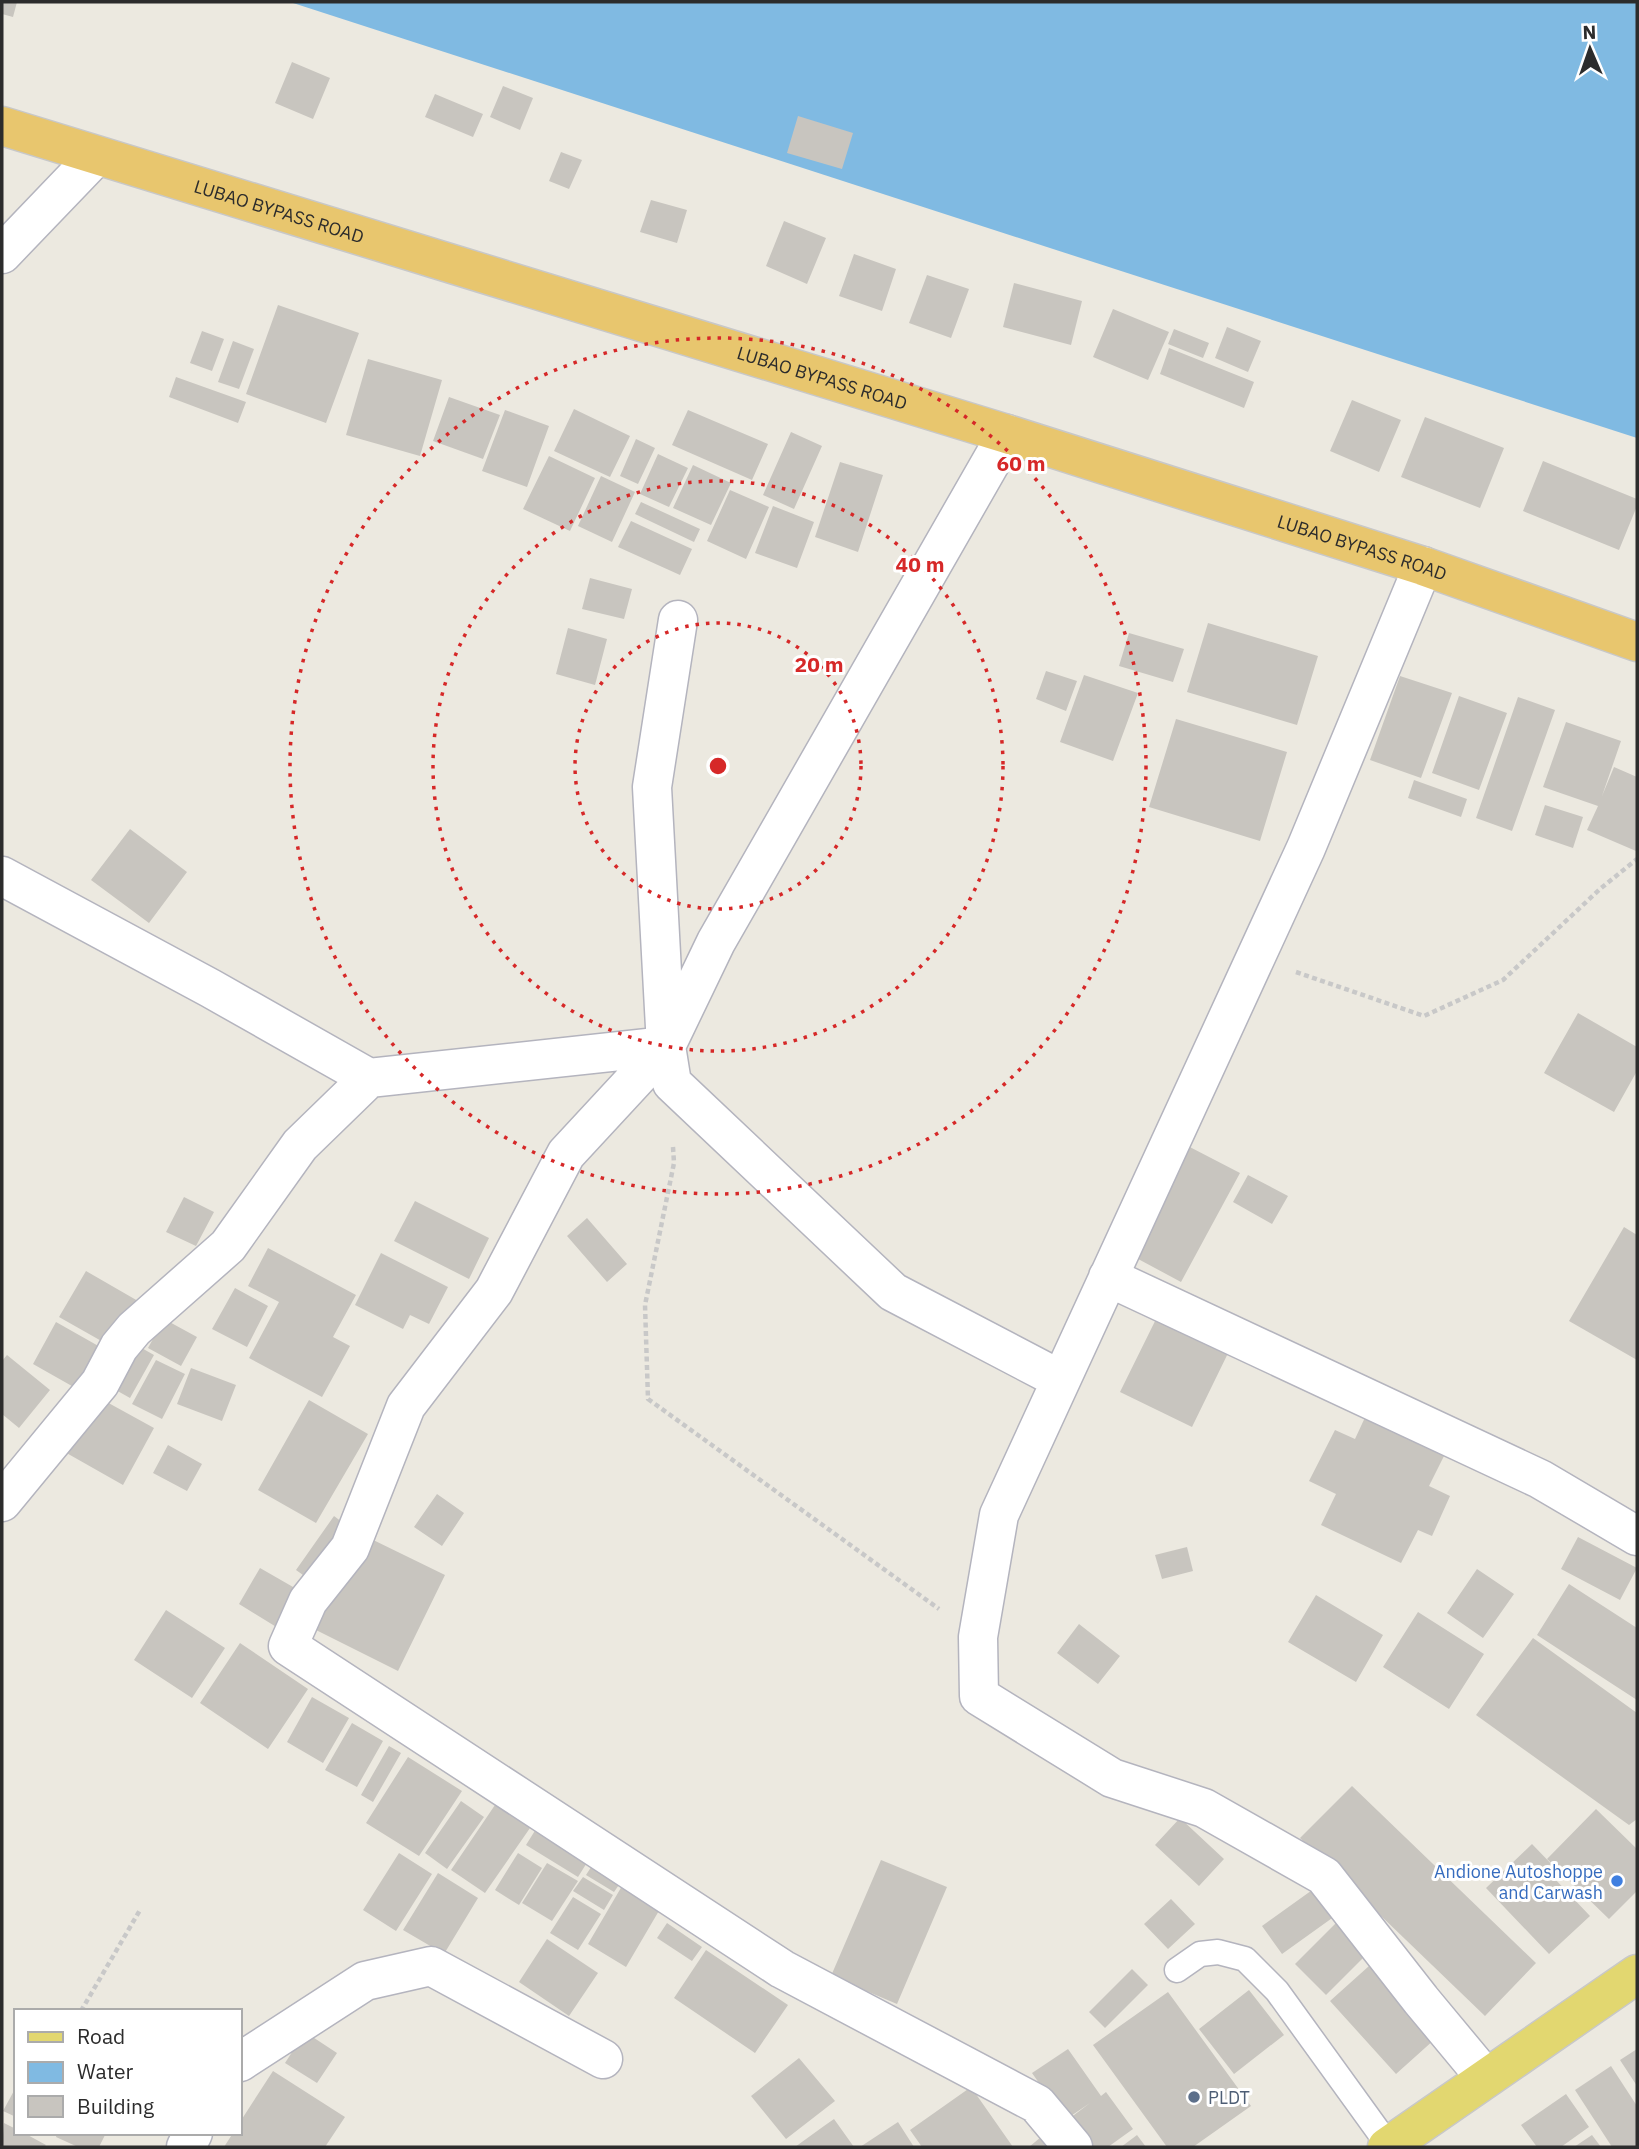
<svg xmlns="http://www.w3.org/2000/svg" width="1639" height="2149" font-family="'IBM Plex Sans',sans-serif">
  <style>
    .water { fill: #80bae2 }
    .building { fill: #c8c5bf }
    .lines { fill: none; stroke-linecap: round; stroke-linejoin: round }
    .service-casing { stroke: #b4b4be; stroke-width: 27 }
    .minor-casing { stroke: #b4b4be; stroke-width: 41 }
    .primary-casing { stroke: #c8c8c8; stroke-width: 41 }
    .trunk-casing { stroke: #c8c8c8; stroke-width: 41 }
    .path { stroke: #c8c8c8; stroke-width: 4.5; stroke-dasharray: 5 3.5; stroke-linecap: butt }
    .service { stroke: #fff; stroke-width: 24 }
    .minor { stroke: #fff; stroke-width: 38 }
    .primary { stroke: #e2d770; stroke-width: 38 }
    .trunk { stroke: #e8c66e; stroke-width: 38 }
    .ring { fill: none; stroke: #d62828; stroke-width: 3.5; stroke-dasharray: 3.5 7 }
    .shop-dot { fill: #3f7fe0; stroke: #fff; stroke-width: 2.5 }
    .service-dot { fill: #5c6f8a; stroke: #fff; stroke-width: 2.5 }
    .labels { text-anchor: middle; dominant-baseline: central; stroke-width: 6; stroke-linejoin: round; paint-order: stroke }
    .street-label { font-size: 18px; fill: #2c2c2c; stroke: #fff }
    .shop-label { font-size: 18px; fill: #366cbe; stroke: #fff; text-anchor: end }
    .service-label { font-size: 18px; fill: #4e5e75; stroke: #fff; text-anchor: start }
    .centre { fill: #d62828; stroke: #fff; stroke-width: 3.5 }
    .ring-label { font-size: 21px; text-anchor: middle; font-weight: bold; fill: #d62828; stroke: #fff; stroke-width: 6; stroke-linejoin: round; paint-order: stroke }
  </style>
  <rect width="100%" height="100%" fill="#ece9e0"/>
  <path class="water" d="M 290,2 L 1637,2 L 1637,438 Z"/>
  <path class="building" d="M 2,2 L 17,2 L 13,17 L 2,14 Z
    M 292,62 L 330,78 L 313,119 L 275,103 Z
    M 503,86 L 533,98 L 520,130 L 490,117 Z
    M 435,94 L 483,114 L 473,137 L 425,117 Z
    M 798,116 L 853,133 L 842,169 L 787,153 Z
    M 561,152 L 582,160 L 569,189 L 549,181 Z
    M 651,200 L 687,210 L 677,243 L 640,232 Z
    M 784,221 L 826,238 L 807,284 L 766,266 Z
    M 854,254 L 896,269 L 882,311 L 839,296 Z
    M 927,275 L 969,289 L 951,338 L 909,323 Z
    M 1014,283 L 1082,301 L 1071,345 L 1003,327 Z
    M 278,305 L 359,333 L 326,423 L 246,394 Z
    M 1113,309 L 1169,332 L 1148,380 L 1093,357 Z
    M 1227,327 L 1261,341 L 1248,372 L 1215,358 Z
    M 1174,329 L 1209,343 L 1203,358 L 1168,344 Z
    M 202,331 L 224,339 L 212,371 L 190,363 Z
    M 233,341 L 254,349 L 239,389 L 218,382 Z
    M 1169,348 L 1254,382 L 1244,408 L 1160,374 Z
    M 368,359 L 442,380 L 420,456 L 346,435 Z
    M 176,377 L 246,402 L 238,423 L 169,397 Z
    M 449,397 L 500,415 L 483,459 L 433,441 Z
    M 1352,400 L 1401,420 L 1379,472 L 1330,451 Z
    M 574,409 L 630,436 L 610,477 L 554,451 Z
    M 505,410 L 549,426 L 527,487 L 482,471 Z
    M 688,410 L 768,444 L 752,480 L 672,445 Z
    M 1425,417 L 1504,448 L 1480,508 L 1401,477 Z
    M 791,432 L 822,446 L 794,509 L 763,495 Z
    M 636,439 L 655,448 L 638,484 L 620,476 Z
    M 658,454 L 688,468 L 669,507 L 640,494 Z
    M 549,456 L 595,478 L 570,531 L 523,509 Z
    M 1543,461 L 1637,499 L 1637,506 L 1619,550 L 1523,511 Z
    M 840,462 L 883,475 L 858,552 L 815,537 Z
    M 693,465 L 731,483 L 711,525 L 673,508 Z
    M 601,476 L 635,492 L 612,542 L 578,526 Z
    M 730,490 L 769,507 L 746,559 L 707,541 Z
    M 641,502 L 700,529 L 694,542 L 635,514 Z
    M 773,506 L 814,522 L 797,568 L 755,553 Z
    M 631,521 L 692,549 L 680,575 L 618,547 Z
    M 590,578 L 632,589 L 624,619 L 582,609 Z
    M 1208,623 L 1318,656 L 1297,725 L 1187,692 Z
    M 568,628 L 607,639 L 595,685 L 556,674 Z
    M 1129,633 L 1184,649 L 1173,682 L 1119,666 Z
    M 1046,671 L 1077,681 L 1066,711 L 1036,699 Z
    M 1084,675 L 1138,693 L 1113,761 L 1060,742 Z
    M 1400,676 L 1452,693 L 1421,778 L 1370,760 Z
    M 1459,696 L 1507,713 L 1479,790 L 1432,773 Z
    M 1518,697 L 1555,710 L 1512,831 L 1476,818 Z
    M 1176,719 L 1287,752 L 1260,841 L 1149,807 Z
    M 1566,722 L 1621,741 L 1602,796 L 1614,767 L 1637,777 L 1636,851 L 1587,830 L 1598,806 L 1543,787 Z
    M 1414,780 L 1467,799 L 1461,817 L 1408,798 Z
    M 1545,805 L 1583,817 L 1573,848 L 1535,835 Z
    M 130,829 L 187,872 L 149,923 L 91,880 Z
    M 1578,1013 L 1637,1047 L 1637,1071 L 1614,1112 L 1544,1073 Z
    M 1184,1144 L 1240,1173 L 1181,1282 L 1127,1253 Z
    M 1248,1175 L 1288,1196 L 1272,1224 L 1233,1202 Z
    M 184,1197 L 214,1212 L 196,1246 L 166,1232 Z
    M 415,1201 L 489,1238 L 469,1279 L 394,1241 Z
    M 587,1218 L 627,1264 L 607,1282 L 567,1236 Z
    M 1624,1227 L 1637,1235 L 1637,1360 L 1569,1321 Z
    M 268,1248 L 356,1295 L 333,1337 L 350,1346 L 322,1397 L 249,1358 L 279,1302 L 248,1286 Z
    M 381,1253 L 448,1287 L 429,1324 L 410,1315 L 403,1329 L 355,1305 Z
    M 86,1271 L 138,1301 L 112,1347 L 59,1317 Z
    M 235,1288 L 268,1306 L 247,1347 L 212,1329 Z
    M 1161,1309 L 1233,1343 L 1192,1427 L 1120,1392 Z
    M 164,1319 L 197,1337 L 181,1366 L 148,1348 Z
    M 56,1322 L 109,1352 L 86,1394 L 33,1364 Z
    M 131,1342 L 154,1355 L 130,1398 L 107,1385 Z
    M 7,1355 L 50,1390 L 19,1428 L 2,1414 L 2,1361 Z
    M 156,1360 L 185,1374 L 162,1419 L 132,1404 Z
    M 191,1368 L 236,1385 L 222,1421 L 177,1404 Z
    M 94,1395 L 154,1428 L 123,1485 L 63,1451 Z
    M 309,1400 L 368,1434 L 316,1523 L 258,1490 Z
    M 1368,1411 L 1448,1448 L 1429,1486 L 1450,1496 L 1432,1536 L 1418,1530 L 1401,1563 L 1321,1525 L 1336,1494 L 1309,1481 L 1335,1430 L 1355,1439 Z
    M 168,1445 L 202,1464 L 187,1491 L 153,1473 Z
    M 437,1494 L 464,1513 L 442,1546 L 414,1527 Z
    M 334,1516 L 354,1531 L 317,1585 L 296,1570 Z
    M 363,1535 L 445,1575 L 398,1671 L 316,1630 Z
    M 1578,1537 L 1637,1568 L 1620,1600 L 1561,1569 Z
    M 1187,1547 L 1193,1571 L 1162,1579 L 1155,1555 Z
    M 260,1568 L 300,1591 L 278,1628 L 239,1604 Z
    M 1477,1569 L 1514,1594 L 1483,1638 L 1447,1613 Z
    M 1569,1584 L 1637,1628 L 1637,1700 L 1537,1635 Z
    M 1316,1595 L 1383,1635 L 1356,1682 L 1288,1642 Z
    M 166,1610 L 225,1648 L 192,1698 L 134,1660 Z
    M 1418,1612 L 1484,1654 L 1449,1709 L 1383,1667 Z
    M 1079,1624 L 1120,1656 L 1098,1684 L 1057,1653 Z
    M 1533,1638 L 1637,1713 L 1637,1819 L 1629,1825 L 1476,1715 Z
    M 240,1643 L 308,1689 L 268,1749 L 200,1703 Z
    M 312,1697 L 349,1718 L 323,1763 L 287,1742 Z
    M 352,1723 L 383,1741 L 357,1787 L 325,1770 Z
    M 389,1746 L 401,1753 L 373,1802 L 361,1795 Z
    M 408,1757 L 462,1791 L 419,1856 L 366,1823 Z
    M 1352,1786 L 1536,1963 L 1485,2016 L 1300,1838 Z
    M 461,1801 L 484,1817 L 447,1869 L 425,1853 Z
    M 495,1805 L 530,1828 L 485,1893 L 451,1870 Z
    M 1596,1809 L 1637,1849 L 1637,1891 L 1609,1919 L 1547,1859 Z
    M 1180,1818 L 1224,1859 L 1199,1886 L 1155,1845 Z
    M 536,1829 L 588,1861 L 578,1877 L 526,1845 Z
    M 1532,1844 L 1560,1873 L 1554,1878 L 1590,1916 L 1549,1954 L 1486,1888 Z
    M 399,1853 L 432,1874 L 396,1931 L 363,1910 Z
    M 518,1853 L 542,1868 L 519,1905 L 495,1890 Z
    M 881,1860 L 947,1887 L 897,2004 L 831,1976 Z
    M 595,1861 L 623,1879 L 614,1892 L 586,1875 Z
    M 547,1863 L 578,1881 L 552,1921 L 522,1903 Z
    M 438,1873 L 478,1898 L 444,1954 L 403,1930 Z
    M 583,1877 L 613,1895 L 604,1910 L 573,1891 Z
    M 622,1886 L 660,1909 L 626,1967 L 588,1944 Z
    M 1315,1888 L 1335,1916 L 1282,1954 L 1262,1926 Z
    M 573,1897 L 601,1914 L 578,1950 L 550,1933 Z
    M 1171,1899 L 1195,1924 L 1168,1949 L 1144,1924 Z
    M 667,1923 L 702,1947 L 692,1961 L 657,1938 Z
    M 1336,1923 L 1367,1954 L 1326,1995 L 1295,1964 Z
    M 547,1939 L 598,1973 L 569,2016 L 519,1982 Z
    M 706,1950 L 788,2005 L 755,2053 L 674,1998 Z
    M 1369,1966 L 1435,2039 L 1396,2074 L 1330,2001 Z
    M 1132,1969 L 1148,1985 L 1105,2028 L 1089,2012 Z
    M 1249,1990 L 1284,2035 L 1234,2074 L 1199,2029 Z
    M 1168,1992 L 1251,2106 L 1193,2147 L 1167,2147 L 1093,2045 Z
    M 305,2032 L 337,2053 L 317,2083 L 285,2063 Z
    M 1068,2049 L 1101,2096 L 1106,2092 L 1133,2129 L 1108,2147 L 1091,2147 L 1070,2118 L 1090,2103 L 1065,2120 L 1032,2073 Z
    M 1637,2049 L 1637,2086 L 1620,2060 Z
    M 799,2058 L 835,2101 L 786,2139 L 751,2096 Z
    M 1611,2066 L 1637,2106 L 1637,2147 L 1612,2147 L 1575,2090 Z
    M 273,2071 L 345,2117 L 325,2147 L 224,2147 L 233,2133 L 240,2133 L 240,2122 Z
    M 16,2087 L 16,2117 L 3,2111 Z
    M 971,2087 L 1013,2147 L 922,2147 L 910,2130 Z
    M 1566,2094 L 1589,2127 L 1561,2147 L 1537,2147 L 1521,2125 Z
    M 834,2119 L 854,2147 L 795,2147 L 824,2126 Z
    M 898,2122 L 914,2147 L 860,2147 Z
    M 4,2123 L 16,2129 L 16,2133 L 24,2133 L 46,2145 L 44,2147 L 2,2147 Z
    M 1047,2132 L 1061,2147 L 1029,2147 Z
    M 57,2133 L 106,2133 L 99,2147 L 78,2147 L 56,2137 Z
    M 1137,2135 L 1146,2147 L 1121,2147 Z
    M 1592,2135 L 1601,2147 L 1574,2147 Z"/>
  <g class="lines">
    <defs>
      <path id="service" d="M 1177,1970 L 1200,1954 L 1218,1952 L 1245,1959 L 1277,1991 L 1389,2146"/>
      <path id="minor" d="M 2,254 L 96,156
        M 1007,434 L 716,942 L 666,1046 L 672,1083 L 893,1292 L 1061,1380
        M 1423,566 L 1306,848 L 999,1515 L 978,1637 L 979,1696 L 1112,1778 L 1204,1808 L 1324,1876 L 1421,2000 L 1485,2077
        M 678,620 L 652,787 L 666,1046 L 566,1154 L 494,1291 L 406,1406 L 350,1548 L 308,1601 L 288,1646 L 782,1969 L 1037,2104 L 1073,2147
        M 2,876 L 210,988 L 369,1078 L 666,1046
        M 1108,1277 L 1540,1479 L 1637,1536
        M 2,1502 L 100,1383 L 119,1347 L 134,1329 L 228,1246 L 300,1145 L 369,1078
        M 240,2062 L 365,1981 L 431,1966 L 603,2059
        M 186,2147 L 193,2133"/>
      <path id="primary" d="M 1387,2147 L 1637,1974"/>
      <g id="trunk">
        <path id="s1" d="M 2,126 L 1007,434 L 1423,566 L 1637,642"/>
      </g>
    </defs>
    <use href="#service" class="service-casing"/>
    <use href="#minor" class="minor-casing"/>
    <use href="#primary" class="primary-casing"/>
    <use href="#trunk" class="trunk-casing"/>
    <path class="path" d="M 1296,972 L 1424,1016 L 1503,980 L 1600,889 L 1637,859
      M 673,1147 L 674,1163 L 645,1305 L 648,1399 L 939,1609
      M 81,2011 L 140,1910"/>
    <use href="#service" class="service"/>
    <use href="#minor" class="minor"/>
    <use href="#primary" class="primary"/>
    <use href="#trunk" class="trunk"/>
  </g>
  <g class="ring">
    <circle cx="718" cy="766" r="143"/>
    <circle cx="718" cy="766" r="285"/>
    <circle cx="718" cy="766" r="428"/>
  </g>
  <circle class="shop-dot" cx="1617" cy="1881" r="7"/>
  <circle class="service-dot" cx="1194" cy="2097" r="7"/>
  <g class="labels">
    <g class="street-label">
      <text stroke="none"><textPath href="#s1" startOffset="290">LUBAO BYPASS ROAD</textPath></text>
      <text stroke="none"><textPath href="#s1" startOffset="858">LUBAO BYPASS ROAD</textPath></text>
      <text stroke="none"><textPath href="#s1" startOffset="1424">LUBAO BYPASS ROAD</textPath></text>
    </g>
    <g class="shop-label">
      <text x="1603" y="1871">Andione Autoshoppe<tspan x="1603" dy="21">and Carwash</tspan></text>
    </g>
    <g class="service-label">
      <text x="1208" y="2097">PLDT</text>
    </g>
  </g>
  <circle cx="718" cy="766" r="10" class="centre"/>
  <g class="ring-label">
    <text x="1021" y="471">60 m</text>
    <text x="920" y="572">40 m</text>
    <text x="819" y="672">20 m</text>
  </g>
  <rect width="1639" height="2149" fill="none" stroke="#2c2c2c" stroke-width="7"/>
  <rect x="14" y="2009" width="228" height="126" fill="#ffffff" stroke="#ababab" stroke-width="2"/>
  <rect x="28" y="2032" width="35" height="10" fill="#e2d770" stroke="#ababab" stroke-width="2"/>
  <text x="77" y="2044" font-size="21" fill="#2c2c2c">Road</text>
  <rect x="28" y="2062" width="35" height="21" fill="#80bae2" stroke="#ababab" stroke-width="2"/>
  <text x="77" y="2079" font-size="21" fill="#2c2c2c">Water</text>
  <rect x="28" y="2096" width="35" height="21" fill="#c8c5bf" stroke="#ababab" stroke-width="2"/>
  <text x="77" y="2114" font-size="21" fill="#2c2c2c">Building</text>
  <g transform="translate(1590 49) rotate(358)" stroke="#ffffff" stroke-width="5" paint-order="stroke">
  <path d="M0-5L12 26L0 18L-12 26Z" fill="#2c2c2c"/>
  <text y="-10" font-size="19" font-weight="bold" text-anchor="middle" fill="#2c2c2c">N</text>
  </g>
</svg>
